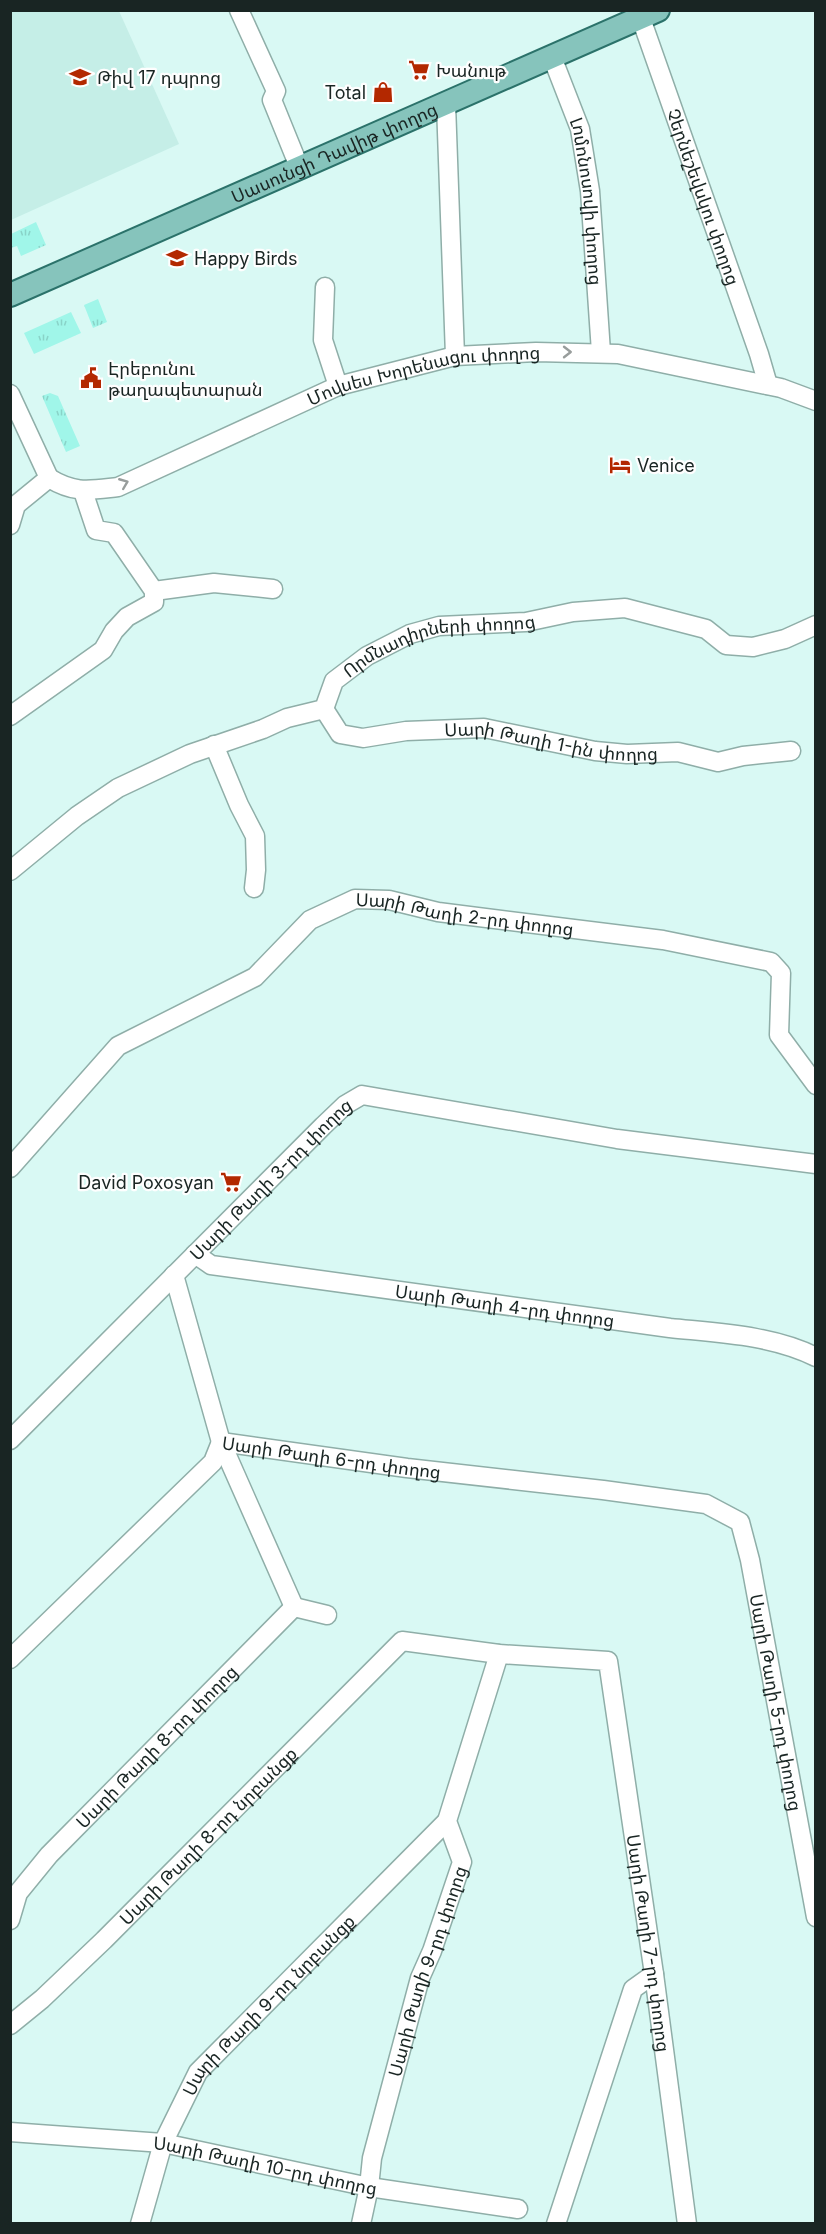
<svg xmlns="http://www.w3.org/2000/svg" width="826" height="2234" font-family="Inter,'Noto Sans Armenian',sans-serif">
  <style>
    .built { fill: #c5eee7 }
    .grass { fill: url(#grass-tufts) }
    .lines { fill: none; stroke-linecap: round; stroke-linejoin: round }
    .minor-casing { stroke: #8faea8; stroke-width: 21 }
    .major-casing { stroke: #2b726a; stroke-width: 26 }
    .minor { stroke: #fff; stroke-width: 18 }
    .major { stroke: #86c4bc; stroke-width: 22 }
    .oneway { stroke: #989d9c }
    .labels { text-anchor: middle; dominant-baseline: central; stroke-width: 4.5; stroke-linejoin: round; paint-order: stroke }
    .poi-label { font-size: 18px; fill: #192523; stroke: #fefefe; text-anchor: start }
    .street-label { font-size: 18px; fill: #192523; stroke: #fefefe }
  </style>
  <defs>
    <pattern id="grass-tufts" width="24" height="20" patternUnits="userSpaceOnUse" patternTransform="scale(1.5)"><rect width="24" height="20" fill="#a0f6e9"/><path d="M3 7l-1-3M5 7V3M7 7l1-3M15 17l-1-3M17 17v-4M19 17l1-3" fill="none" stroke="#89d3c8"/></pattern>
  </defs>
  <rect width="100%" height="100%" fill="#d9f9f4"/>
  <path class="built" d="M 10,11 L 119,11 L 179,144 L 11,220 Z"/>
  <path class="grass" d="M 36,222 L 46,245 L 21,256 L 17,246 L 11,248 L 11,234 Z
    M 98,299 L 107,322 L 93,328 L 84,305 Z
    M 71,312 L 81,333 L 34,354 L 24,333 Z
    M 50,393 L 58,396 L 80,446 L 66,452 L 42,396 Z"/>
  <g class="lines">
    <defs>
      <g id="minor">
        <path d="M 239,10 L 276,91 L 272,100 L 300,169"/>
        <path id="s1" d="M 638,10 L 759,354 L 768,385"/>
        <path id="s2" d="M 552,57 L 580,129 L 590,191 L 601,352"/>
        <path d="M 446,104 L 455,356"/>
        <path d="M 325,287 L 323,340 L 338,386"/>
        <path d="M 10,394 L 49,478"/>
        <path id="s3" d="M 49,478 C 75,494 90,490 118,487 L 338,386 L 455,356 L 536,352 L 618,354 L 781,388 L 816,401"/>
        <path d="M 10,525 L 16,505 L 49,478"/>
        <path d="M 154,591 L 214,583 L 273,589"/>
        <path id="s4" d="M 324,709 L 340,734 L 363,738 L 406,731 L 484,728 L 595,751 L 627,754 L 678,752 L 718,762 L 743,756 L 791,751"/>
        <path d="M 10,716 L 103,650 L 114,631 L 127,617 L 154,602 L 154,591 L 114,533 L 96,530 L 83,491"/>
        <path d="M 214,745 L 239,805 L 255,836 L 256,870 L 254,888"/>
        <path id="s5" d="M 10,871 L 77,816 L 118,788 L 190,754 L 263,729 L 287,718 L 324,709 L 334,681 L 367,656 L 410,634 L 439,626 L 526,622 L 573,612 L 625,608 L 706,629 L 726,645 L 753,647 L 785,639 L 816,625"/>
        <path id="s6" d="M 10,1168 L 118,1046 L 255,977 L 310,920 L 355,899 L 389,900 L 438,912 L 663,940 L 771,962 L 781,973 L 779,1035 L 816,1085"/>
        <path id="s7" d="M 195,1254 L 211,1265 L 670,1328 C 718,1333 772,1335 816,1357"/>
        <path d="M 174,1275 L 221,1442 L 294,1607"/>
        <path id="s8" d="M 10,1440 L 323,1126 L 345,1105 L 362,1095 L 617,1139 L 816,1164"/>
        <path d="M 294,1607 L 327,1615"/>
        <path id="s9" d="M 10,1659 L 213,1462 L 221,1442 L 407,1468 L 603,1490 L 706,1504 L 740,1522 L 750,1560 L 816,1917"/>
        <path id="s10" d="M 10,1920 L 18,1893 L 49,1855 L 294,1607"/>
        <path id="s11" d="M 10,2025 L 42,1999 L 104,1940 L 402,1641 L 499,1654 L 608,1661 L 654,1974 L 687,2224"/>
        <path id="s12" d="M 10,2132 L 163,2143 L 369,2187 L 518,2209"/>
        <path id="s13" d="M 140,2224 L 163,2143 L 198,2072 L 447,1821"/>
        <path id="s14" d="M 361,2224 L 369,2187 L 372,2158 L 420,1978 L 432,1951 L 462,1862 L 447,1821 L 499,1654"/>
        <path d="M 556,2224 L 633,1989 L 654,1974"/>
      </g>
      <g id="major">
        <path id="s15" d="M 10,295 L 658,10"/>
      </g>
    </defs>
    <use href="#minor" class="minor-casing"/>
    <use href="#major" class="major-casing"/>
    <use href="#minor" class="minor"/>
    <use href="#major" class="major"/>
  </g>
  <defs><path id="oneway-chevron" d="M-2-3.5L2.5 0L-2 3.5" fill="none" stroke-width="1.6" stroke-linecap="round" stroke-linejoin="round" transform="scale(1.5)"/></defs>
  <g class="oneway">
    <use href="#oneway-chevron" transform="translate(567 352)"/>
    <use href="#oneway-chevron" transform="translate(124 483) rotate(-22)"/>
  </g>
  <defs>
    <symbol id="supermarket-bare" viewBox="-9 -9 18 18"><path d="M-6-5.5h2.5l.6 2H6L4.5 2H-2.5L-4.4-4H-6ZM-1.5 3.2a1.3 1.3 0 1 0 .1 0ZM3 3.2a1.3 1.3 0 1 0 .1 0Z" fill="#b32800" stroke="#fefefe" stroke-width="2.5" paint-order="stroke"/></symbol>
    <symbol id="school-bare" viewBox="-9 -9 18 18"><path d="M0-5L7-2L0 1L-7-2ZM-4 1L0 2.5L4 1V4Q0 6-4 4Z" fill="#b32800" stroke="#fefefe" stroke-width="2.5" paint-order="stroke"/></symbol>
    <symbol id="shop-bare" viewBox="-9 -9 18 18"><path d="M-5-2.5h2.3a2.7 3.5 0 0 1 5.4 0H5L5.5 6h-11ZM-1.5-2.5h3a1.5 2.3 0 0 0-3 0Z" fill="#b32800" stroke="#fefefe" stroke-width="2.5" paint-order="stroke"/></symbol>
    <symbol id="civic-bare" viewBox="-9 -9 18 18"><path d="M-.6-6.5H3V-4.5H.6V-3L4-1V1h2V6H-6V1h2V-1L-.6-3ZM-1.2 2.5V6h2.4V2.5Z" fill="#b32800" stroke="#fefefe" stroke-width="2.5" paint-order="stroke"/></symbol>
    <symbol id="hotel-bare" viewBox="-9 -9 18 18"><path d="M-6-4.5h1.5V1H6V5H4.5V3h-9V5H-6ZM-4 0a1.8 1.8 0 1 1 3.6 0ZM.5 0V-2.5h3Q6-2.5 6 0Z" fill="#b32800" stroke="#fefefe" stroke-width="2.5" paint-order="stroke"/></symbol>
  </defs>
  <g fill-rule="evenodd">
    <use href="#supermarket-bare" x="404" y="55" width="30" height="30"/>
    <use href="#school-bare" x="65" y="62" width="30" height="30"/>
    <use href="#shop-bare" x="368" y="77" width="30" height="30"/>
    <use href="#school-bare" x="162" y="243" width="30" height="30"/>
    <use href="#civic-bare" x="76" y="363" width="30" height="30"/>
    <use href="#hotel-bare" x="605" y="450" width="30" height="30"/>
    <use href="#supermarket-bare" x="216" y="1167" width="30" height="30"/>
  </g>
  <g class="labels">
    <g class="poi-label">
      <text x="436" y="70">Խանութ</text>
      <text x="97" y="77">Թիվ 17 դպրոց</text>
      <text x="366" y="92" text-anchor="end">Total</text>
      <text x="194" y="258">Happy Birds</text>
      <text x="108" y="368">Էրեբունու<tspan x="108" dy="21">թաղապետարան</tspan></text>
      <text x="637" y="465">Venice</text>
      <text x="214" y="1182" text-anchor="end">David Poxosyan</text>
    </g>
    <g class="street-label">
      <text stroke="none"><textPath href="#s15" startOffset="354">Սասունցի Դավիթ փողոց</textPath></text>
      <text stroke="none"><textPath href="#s1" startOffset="198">Չերնեշեվսկու փողոց</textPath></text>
      <text stroke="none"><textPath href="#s2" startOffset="150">Լոմոնոսովի փողոց</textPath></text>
      <text stroke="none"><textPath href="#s3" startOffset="400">Մովսես Խորենացու փողոց</textPath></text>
      <text stroke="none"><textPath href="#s5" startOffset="502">Որմնադիրների փողոց</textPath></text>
      <text stroke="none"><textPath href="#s4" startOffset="243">Սարի Թաղի 1-ին փողոց</textPath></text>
      <text stroke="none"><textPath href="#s6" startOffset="556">Սարի Թաղի 2-րդ փողոց</textPath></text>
      <text stroke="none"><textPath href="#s8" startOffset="369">Սարի Թաղի 3-րդ փողոց</textPath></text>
      <text stroke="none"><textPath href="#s7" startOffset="316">Սարի Թաղի 4-րդ փողոց</textPath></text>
      <text stroke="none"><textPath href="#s9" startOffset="416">Սարի Թաղի 6-րդ փողոց</textPath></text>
      <text stroke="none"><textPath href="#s9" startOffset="1016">Սարի Թաղի 5-րդ փողոց</textPath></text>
      <text stroke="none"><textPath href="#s10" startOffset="230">Սարի Թաղի 8-րդ փողոց</textPath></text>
      <text stroke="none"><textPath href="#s11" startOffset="274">Սարի Թաղի 8-րդ նրբանցք</textPath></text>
      <text stroke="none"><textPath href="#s11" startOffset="1041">Սարի Թաղի 7-րդ փողոց</textPath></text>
      <text stroke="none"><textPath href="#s14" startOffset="262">Սարի Թաղի 9-րդ փողոց</textPath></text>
      <text stroke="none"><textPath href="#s13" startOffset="260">Սարի Թաղի 9-րդ նրբանցք</textPath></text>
      <text stroke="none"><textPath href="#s12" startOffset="258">Սարի Թաղի 10-րդ փողոց</textPath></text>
    </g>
  </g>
  <rect width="826" height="2234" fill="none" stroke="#192523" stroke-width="24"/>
</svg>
